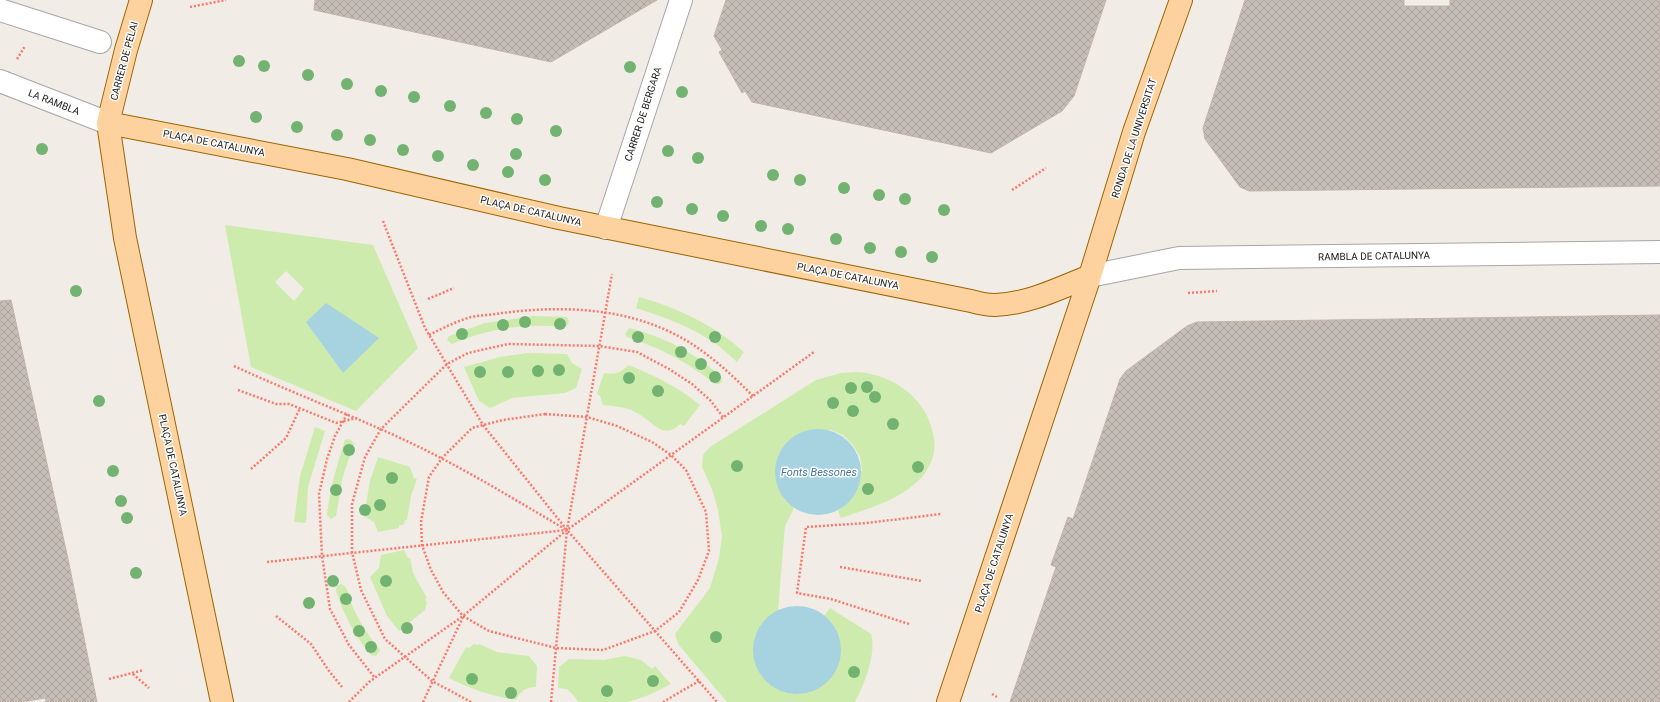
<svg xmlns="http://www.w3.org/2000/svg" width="1660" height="702" font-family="Roboto,sans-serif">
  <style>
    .grass { fill: #cdebac; fill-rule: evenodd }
    .water { fill: #a6d3df }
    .building { fill: url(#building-cross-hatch); stroke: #c3b3a8 }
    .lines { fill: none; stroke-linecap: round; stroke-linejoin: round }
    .minor-casing { stroke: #a7a7a7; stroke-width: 24 }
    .major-casing { stroke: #9c6500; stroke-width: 24 }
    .path { stroke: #fc776c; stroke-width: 2.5; stroke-dasharray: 2 2; stroke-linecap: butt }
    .minor { stroke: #fff; stroke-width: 22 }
    .major { stroke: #fdd29f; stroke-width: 22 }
    .tree { fill: #72b371 }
    .labels { text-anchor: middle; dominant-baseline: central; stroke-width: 3; stroke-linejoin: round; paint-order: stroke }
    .street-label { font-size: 10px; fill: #202020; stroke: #fff }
    .water-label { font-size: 11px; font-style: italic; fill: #4476a3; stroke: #fff }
  </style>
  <defs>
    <pattern id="building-cross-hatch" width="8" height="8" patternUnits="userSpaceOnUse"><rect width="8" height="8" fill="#c6bdb6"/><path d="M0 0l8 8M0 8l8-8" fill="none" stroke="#aaa29c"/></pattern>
  </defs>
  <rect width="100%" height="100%" fill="#f1ede6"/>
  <path class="grass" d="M 225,225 L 373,245 L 418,348 L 356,411 L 251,367 ZM 286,271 L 304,289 L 294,301 L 275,282 Z
    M 639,297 C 677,307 715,326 744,352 L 737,362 C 730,356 724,350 716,344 C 690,326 664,317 636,308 Z
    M 534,316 L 567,317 L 569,322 L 566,327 C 526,323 489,328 452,344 L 447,340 L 449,336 L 485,323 Z
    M 629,328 C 662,336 696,353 721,377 L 722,382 L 718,384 L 715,384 C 686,361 662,349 627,337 L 625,334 Z
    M 528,353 L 567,354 L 572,363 L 582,369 L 576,388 L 565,393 L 512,398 L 490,408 L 479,401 L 464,367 L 500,357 Z
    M 628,365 C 654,375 678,387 700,405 L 684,426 L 680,424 C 663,441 653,421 637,413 C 627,407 615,406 603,405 L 600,396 L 597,394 L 604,373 C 614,375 621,373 628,365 Z
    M 858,372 C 895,375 929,400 934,439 C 936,453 931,467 921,478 C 899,501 869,508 841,518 L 838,511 L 846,504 L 862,470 L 860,457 L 853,445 L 843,435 L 831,430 L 792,438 L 782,448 L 777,460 L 784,499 L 794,508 L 785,526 L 778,611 L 768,617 L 826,683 C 844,661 845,637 824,616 L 830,608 L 871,634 C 877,653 864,685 855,702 L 727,702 L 678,644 L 675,634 L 710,588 L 719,558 L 722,536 L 718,510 L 712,489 L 702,467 L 703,455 L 710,447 L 816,380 L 841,373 Z
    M 315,427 L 325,431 L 308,487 L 306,523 L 294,522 L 300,476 Z
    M 348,439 L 351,440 L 354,444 L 343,476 L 336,516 L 331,519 L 327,515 C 330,488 337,465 345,440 Z
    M 378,457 L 410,467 L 414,478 L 417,479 L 411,496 L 407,520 L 405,520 L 404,524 L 399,526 L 399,528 L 378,532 L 374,522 L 364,516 L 370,481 Z
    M 404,550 L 408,558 L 410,558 L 413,573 L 427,598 L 425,600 L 427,602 L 425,610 L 399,631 L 387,616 L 370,577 L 379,568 L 381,555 Z
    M 341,584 C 348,586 348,594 350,600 C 357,619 368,635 380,650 L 376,656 L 371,655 C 355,636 343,614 336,590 L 337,586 Z
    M 474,644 L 478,645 L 479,644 L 497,652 L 529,656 L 537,666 L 536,687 C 526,687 520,691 516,700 C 491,696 471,689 449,678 L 466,647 L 469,648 Z
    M 625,656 L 641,660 L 652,669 L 655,666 L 671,684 L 649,695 L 628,702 L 578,702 L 574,696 L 567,689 L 558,688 L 559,667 L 569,659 L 604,660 Z"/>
  <path class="water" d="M 326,303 L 379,338 L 343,373 L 306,322 Z
    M775 472a43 43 0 1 1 86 0a43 43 0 1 1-86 0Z
    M753 650a44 44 0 1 1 88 0a44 44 0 1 1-88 0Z"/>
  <path class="building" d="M 315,0 L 657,0 L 551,62 L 314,10 Z
    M 726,0 L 1106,0 L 1074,96 L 1062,111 L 991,153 L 752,102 L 745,91 L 742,93 L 732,75 L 719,52 L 722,50 L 714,36 Z
    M 1245,0 L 1404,0 L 1404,6 L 1450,6 L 1450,0 L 1660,0 L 1660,186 L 1249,191 L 1240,187 L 1205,139 L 1203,128 Z
    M 11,300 L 68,559 L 97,702 L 46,702 L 45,698 L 23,702 L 0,702 L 0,301 Z
    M 1660,315 L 1660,702 L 1010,702 L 1056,567 L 1051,565 L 1068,517 L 1073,519 L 1120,379 L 1126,371 L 1187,326 L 1197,322 Z"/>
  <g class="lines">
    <defs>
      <path id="minor" d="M 0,10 L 100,42
        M 0,81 L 108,123
        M 606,228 L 681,0
        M 1090,276 L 1179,258 L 1660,252"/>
      <path id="major" d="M 141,0 L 126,50 L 108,123 L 125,238 L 222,702
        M 108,123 L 347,169 L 559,218 L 971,301 C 978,303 987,305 995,305 C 1028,304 1060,288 1090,276
        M 948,702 L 1090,276 L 1134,132 L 1181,0"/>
    </defs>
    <use href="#minor" class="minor-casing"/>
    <use href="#major" class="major-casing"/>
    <path class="path" d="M 190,7 L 226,0
      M 17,59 L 25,46
      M 1012,190 L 1046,168
      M 383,221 L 425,328 L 483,425 L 567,530 L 717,702
      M 1188,293 L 1217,291
      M 428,299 L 454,288
      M 429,335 C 443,328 457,321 471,317 C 481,315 492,315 502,313 C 557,306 615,307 666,330 C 700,345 727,370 753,396
      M 234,366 C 303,398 374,423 441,458 C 483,480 524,505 565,529
      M 238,390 L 276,404 L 289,404 L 336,423 L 357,418
      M 347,414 L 335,436 L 327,459 L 319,494 L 322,556 L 330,609 L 349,645 L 375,678
      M 545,414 L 587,417 L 617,426 L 652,442 L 671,455 L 686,470 L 706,512 L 709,551 L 698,580 L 679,612 L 655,631 L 603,650 L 556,648 L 489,631 L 463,616 L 443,592 L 431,570 L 422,545 L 421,522 L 429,477 L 442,458 L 472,428 L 503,420 Z
      M 251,469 L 286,438 L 300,408
      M 267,562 L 567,530
      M 840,567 L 922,581
      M 276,616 L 311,644 L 329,671 L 342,687
      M 909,624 L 831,599 L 797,593 L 806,527 L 867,523 L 941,514
      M 133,674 L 149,688
      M 109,679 L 144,670
      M 992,694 L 997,697
      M 349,702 L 369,682 L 463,616 L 567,530 L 814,352
      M 423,702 L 463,617
      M 471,702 L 432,681 L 385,639 L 361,590 L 352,552 L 352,504 L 365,457 L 381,429 L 447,364 L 468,353 L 508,344 L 599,346 L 637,352 L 669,369 L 692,384 L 710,400 L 723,417
      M 551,702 L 567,530 L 612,274
      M 663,702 L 699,681"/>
    <use href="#minor" class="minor"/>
    <use href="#major" class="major"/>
  </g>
  <g class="tree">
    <circle cx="239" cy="61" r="6"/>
    <circle cx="264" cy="66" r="6"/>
    <circle cx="630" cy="67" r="6"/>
    <circle cx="308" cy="75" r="6"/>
    <circle cx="347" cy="84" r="6"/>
    <circle cx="381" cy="91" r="6"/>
    <circle cx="682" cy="92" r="6"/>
    <circle cx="414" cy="97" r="6"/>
    <circle cx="450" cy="106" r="6"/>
    <circle cx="486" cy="113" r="6"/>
    <circle cx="256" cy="117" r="6"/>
    <circle cx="517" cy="119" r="6"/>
    <circle cx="297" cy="127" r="6"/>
    <circle cx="556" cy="131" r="6"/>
    <circle cx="337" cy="135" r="6"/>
    <circle cx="370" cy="140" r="6"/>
    <circle cx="42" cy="149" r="6"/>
    <circle cx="403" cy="150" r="6"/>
    <circle cx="668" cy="151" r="6"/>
    <circle cx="516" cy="154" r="6"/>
    <circle cx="438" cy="156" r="6"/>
    <circle cx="698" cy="158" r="6"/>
    <circle cx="473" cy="165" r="6"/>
    <circle cx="508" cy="172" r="6"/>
    <circle cx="773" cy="175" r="6"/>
    <circle cx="545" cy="180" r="6"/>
    <circle cx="800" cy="180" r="6"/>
    <circle cx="844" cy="188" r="6"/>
    <circle cx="879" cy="195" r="6"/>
    <circle cx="905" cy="199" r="6"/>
    <circle cx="657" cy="202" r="6"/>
    <circle cx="692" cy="209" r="6"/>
    <circle cx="944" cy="210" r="6"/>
    <circle cx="723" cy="216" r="6"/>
    <circle cx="761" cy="226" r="6"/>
    <circle cx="788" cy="229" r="6"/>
    <circle cx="836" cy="239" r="6"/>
    <circle cx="870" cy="248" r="6"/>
    <circle cx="901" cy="252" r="6"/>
    <circle cx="932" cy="257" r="6"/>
    <circle cx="76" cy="291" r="6"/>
    <circle cx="525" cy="322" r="6"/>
    <circle cx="560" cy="324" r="6"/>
    <circle cx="503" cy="325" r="6"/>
    <circle cx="462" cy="334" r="6"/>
    <circle cx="638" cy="337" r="6"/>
    <circle cx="715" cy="337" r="6"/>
    <circle cx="681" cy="352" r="6"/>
    <circle cx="701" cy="364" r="6"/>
    <circle cx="559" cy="370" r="6"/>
    <circle cx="538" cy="371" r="6"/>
    <circle cx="480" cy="372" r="6"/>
    <circle cx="508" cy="372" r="6"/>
    <circle cx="715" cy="377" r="6"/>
    <circle cx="629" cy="378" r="6"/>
    <circle cx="867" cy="387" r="6"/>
    <circle cx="851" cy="388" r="6"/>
    <circle cx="658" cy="391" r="6"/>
    <circle cx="875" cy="397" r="6"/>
    <circle cx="99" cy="401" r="6"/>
    <circle cx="833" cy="403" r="6"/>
    <circle cx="853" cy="411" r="6"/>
    <circle cx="893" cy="424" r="6"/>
    <circle cx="349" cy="450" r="6"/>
    <circle cx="737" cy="466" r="6"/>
    <circle cx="918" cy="467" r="6"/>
    <circle cx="113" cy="471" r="6"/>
    <circle cx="392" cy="478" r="6"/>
    <circle cx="868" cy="489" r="6"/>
    <circle cx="336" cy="490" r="6"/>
    <circle cx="121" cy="501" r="6"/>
    <circle cx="380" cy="505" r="6"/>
    <circle cx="365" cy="510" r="6"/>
    <circle cx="127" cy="518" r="6"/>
    <circle cx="136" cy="573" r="6"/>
    <circle cx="333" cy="581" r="6"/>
    <circle cx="386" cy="581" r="6"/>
    <circle cx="346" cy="599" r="6"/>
    <circle cx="309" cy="603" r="6"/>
    <circle cx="407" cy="628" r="6"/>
    <circle cx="359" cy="631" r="6"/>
    <circle cx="716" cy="637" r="6"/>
    <circle cx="371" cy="647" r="6"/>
    <circle cx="854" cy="672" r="6"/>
    <circle cx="472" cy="679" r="6"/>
    <circle cx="653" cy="681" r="6"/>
    <circle cx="607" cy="691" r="6"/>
    <circle cx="511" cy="693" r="6"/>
  </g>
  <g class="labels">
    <g class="street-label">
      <text transform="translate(124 61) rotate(-75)">CARRER DE PELAI</text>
      <text transform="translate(54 102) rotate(21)">LA RAMBLA</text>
      <text transform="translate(643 114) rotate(-72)">CARRER DE BERGARA</text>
      <text transform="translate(1134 138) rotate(-72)">RONDA DE LA UNIVERSITAT</text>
      <text transform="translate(214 143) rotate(11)">PLAÇA DE CATALUNYA</text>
      <text transform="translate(531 211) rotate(13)">PLAÇA DE CATALUNYA</text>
      <text transform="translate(1374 256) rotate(-1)">RAMBLA DE CATALUNYA</text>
      <text transform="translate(848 276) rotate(11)">PLAÇA DE CATALUNYA</text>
      <text transform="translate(173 465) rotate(78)">PLAÇA DE CATALUNYA</text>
      <text transform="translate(994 563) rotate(-72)">PLAÇA DE CATALUNYA</text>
    </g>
    <g class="water-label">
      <text x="819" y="472">Fonts Bessones</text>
    </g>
  </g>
</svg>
